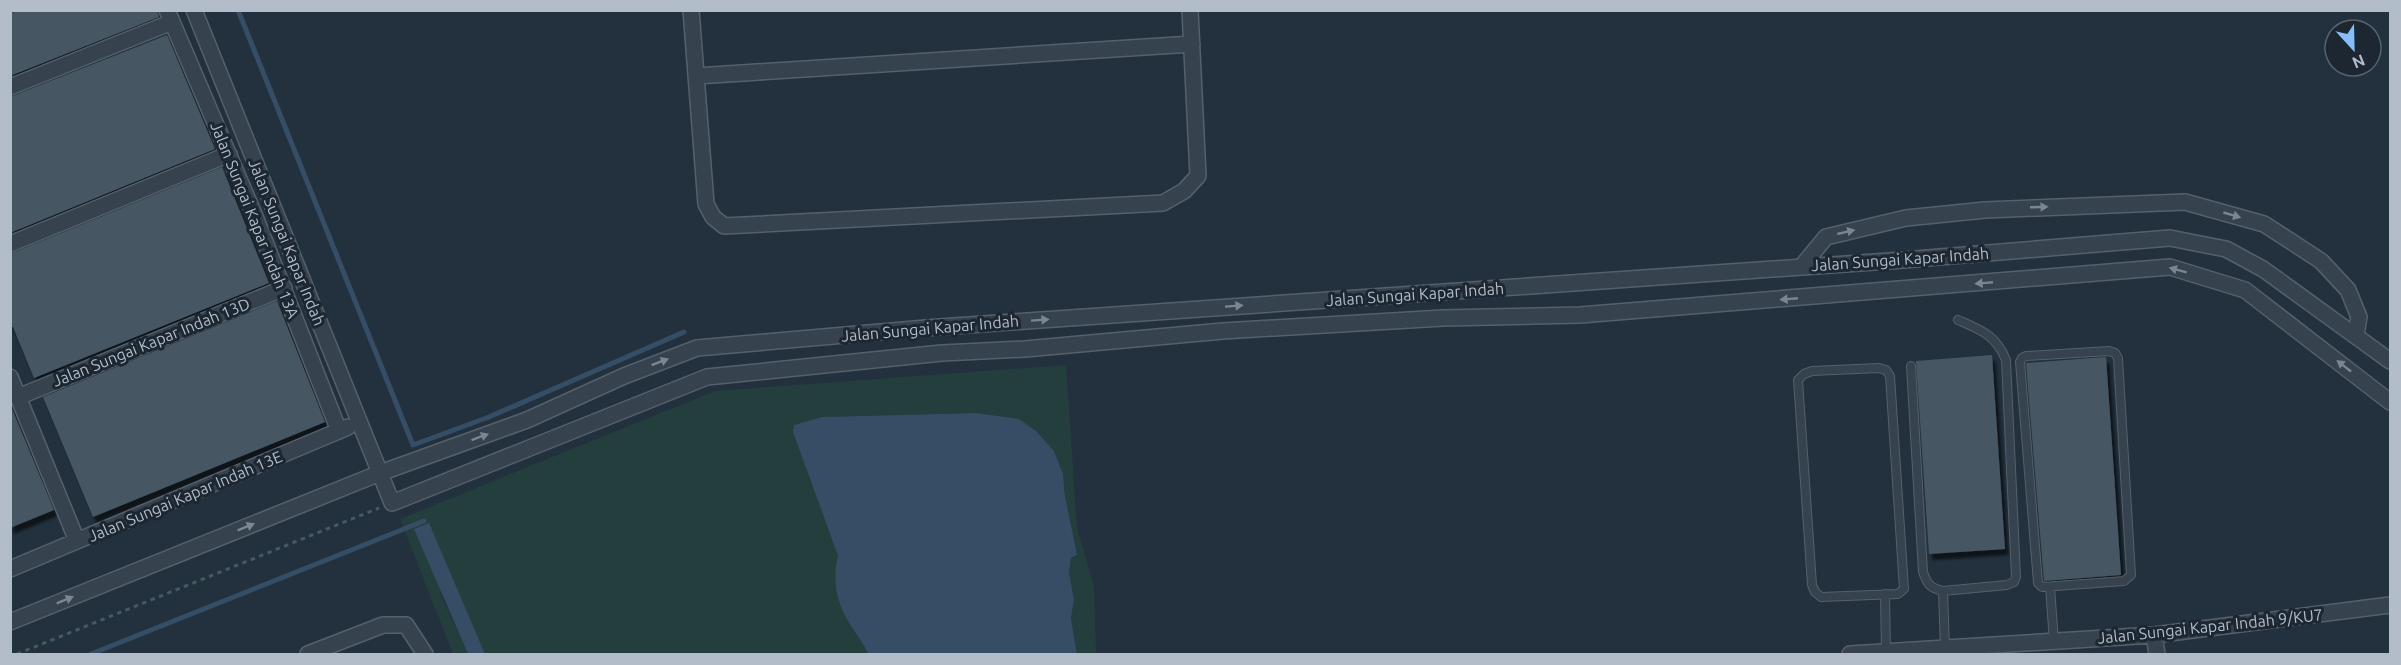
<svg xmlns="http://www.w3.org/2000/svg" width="2401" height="665" font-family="Ubuntu,sans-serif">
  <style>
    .green { fill: #243e3e }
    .water { fill: #354e65 }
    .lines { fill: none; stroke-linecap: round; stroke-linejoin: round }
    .stream { stroke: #354e65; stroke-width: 5 }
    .building { fill: #465664; filter: url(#shadow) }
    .lane-casing { stroke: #55606b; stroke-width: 10 }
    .street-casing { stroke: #55606b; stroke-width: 18 }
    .path { stroke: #425b5b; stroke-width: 3; stroke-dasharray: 4.5 4.5; stroke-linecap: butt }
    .lane { stroke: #36424d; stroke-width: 8 }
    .street { stroke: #36424d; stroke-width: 15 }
    .oneway { fill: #7a8691 }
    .labels { text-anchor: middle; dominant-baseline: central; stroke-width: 6; stroke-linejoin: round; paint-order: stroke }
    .street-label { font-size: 16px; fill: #b2bdc9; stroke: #1c2732 }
  </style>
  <defs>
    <filter id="shadow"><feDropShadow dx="3.5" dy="6" stdDeviation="1.5" flood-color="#0009"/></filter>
  </defs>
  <rect width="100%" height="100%" fill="#22313d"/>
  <path class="green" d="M 1066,365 L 1077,528 L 1094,586 L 1096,654 L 1077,654 L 1071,618 L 1074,600 L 1069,572 L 1071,558 L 1077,556 L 1065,496 L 1063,474 L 1019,419 L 976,413 L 822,417 L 794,425 L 793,432 L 838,556 C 832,577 836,602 848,621 C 854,632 864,643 868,654 L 485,654 L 474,632 L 439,591 L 468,654 L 453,654 L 400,519 L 715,391 Z"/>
  <path class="water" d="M 976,413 L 1019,419 L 1036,431 L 1054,451 L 1063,474 L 1065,496 L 1077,555 L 1071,558 L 1069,572 L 1074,600 L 1071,618 L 1077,654 L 868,654 C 864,643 854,632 848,621 C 836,602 832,577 838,556 L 793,432 L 794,425 L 822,417 Z
    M 429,523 L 485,654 L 468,654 L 414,529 Z"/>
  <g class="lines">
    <path class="stream" d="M 238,10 L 413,445 L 489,417 L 684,332
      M 91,654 L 424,521"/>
  </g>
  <path class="building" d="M 19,10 L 157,10 L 159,17 L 10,76 L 10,14 Z
    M 167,35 L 215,149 L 10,233 L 10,97 Z
    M 222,167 L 269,283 L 34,378 L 13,327 L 10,327 L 10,254 Z
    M 277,301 L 325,422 L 93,517 L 43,397 Z
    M 1992,355 L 2005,549 L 1929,554 L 1916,361 Z
    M 2106,357 L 2121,575 L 2044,581 L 2026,363 Z
    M 10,404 L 54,510 L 10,528 Z"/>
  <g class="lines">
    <defs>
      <path id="lane" d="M 2109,351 L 2115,353 L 2118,358 L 2131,575 L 2124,581 L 2042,587 L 2038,583 L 2020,362 L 2022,358 L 2026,356 Z
        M 1911,366 L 1923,572 C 1927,584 1930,588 1943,591
        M 1879,368 L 1886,370 L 1890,376 L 1904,589 L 1898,594 L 1821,597 L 1815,592 L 1812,585 L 1798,380 L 1804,374 L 1812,371 Z
        M 2050,587 L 2054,642
        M 1885,594 L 1886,652
        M 1945,649 L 1943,591 L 2007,585 L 2014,582 L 2016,577 L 2006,360 C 1996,335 1981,330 1958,320"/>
      <path id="street" d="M 167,10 L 256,219 L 339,431
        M 194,10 L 392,503 L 707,377 L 942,353 L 1025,349 L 1223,331 L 1443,318 L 1580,315 L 2170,267 L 2245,290 L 2390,402
        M 691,10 L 706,204 L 713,217 L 724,226 L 1163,203 L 1184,191 L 1198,176 L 1190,10
        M 696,76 L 1192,44
        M 10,87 L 172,22
        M 10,244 L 229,154
        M 1802,266 L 1826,237 L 1906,218 L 1985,210 L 2185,202 L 2264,224 L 2321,261 L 2348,290 L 2359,317 L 2356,335
        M 10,377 L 77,541
        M 18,397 L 284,288
        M 10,569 L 348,427
        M 10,622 L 380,473 L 527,420 L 624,376 L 697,348 L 926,328 L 1903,260 L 2170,238 L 2226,249 L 2263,269 L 2390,361
        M 2154,635 L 2157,654
        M 308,654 L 383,625 L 406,625 L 425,654
        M 1850,654 L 2154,635 L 2390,605"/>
    </defs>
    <use href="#lane" class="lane-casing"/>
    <use href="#street" class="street-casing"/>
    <path class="path" d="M 17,654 L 379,508"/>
    <use href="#lane" class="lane"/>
    <use href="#street" class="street"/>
  </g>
  <defs><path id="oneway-solid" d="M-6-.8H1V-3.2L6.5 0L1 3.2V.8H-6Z" transform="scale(1.5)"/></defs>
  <g class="oneway">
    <use href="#oneway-solid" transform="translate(2039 207) rotate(-2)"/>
    <use href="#oneway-solid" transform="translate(2232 215) rotate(16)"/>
    <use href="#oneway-solid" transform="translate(1846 232) rotate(-13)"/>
    <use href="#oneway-solid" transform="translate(2178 270) rotate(-165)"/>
    <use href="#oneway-solid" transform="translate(1984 283) rotate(175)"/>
    <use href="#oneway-solid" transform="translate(1789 299) rotate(175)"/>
    <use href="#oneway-solid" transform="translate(1234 306) rotate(-4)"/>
    <use href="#oneway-solid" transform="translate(1040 320) rotate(-4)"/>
    <use href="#oneway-solid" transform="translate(660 362) rotate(-21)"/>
    <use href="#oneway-solid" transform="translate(2344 366) rotate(-142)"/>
    <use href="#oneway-solid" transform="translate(480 437) rotate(-20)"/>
    <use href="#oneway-solid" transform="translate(246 527) rotate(-22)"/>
    <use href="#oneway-solid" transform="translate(65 600) rotate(-22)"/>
  </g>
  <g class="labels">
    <g class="street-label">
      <text transform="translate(255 220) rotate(68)">Jalan Sungai Kapar Indah 13A</text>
      <text transform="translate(287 242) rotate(68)">Jalan Sungai Kapar Indah</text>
      <text transform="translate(1900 259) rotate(-4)">Jalan Sungai Kapar Indah</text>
      <text transform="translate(1415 294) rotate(-4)">Jalan Sungai Kapar Indah</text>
      <text transform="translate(930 328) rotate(-5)">Jalan Sungai Kapar Indah</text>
      <text transform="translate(151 342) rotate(-22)">Jalan Sungai Kapar Indah 13D</text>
      <text transform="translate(185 496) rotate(-23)">Jalan Sungai Kapar Indah 13E</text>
      <text transform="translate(2210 626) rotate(-6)">Jalan Sungai Kapar Indah 9/KU7</text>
    </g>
  </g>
  <rect width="2401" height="665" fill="none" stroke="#b2bdc9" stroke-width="24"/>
  <g transform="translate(2353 48) rotate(158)"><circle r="28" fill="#1c2732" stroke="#58636e" stroke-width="1.5"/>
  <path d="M0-4.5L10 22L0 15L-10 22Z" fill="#85befb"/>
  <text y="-9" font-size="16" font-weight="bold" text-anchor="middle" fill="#b2bdc9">N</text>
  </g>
</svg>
